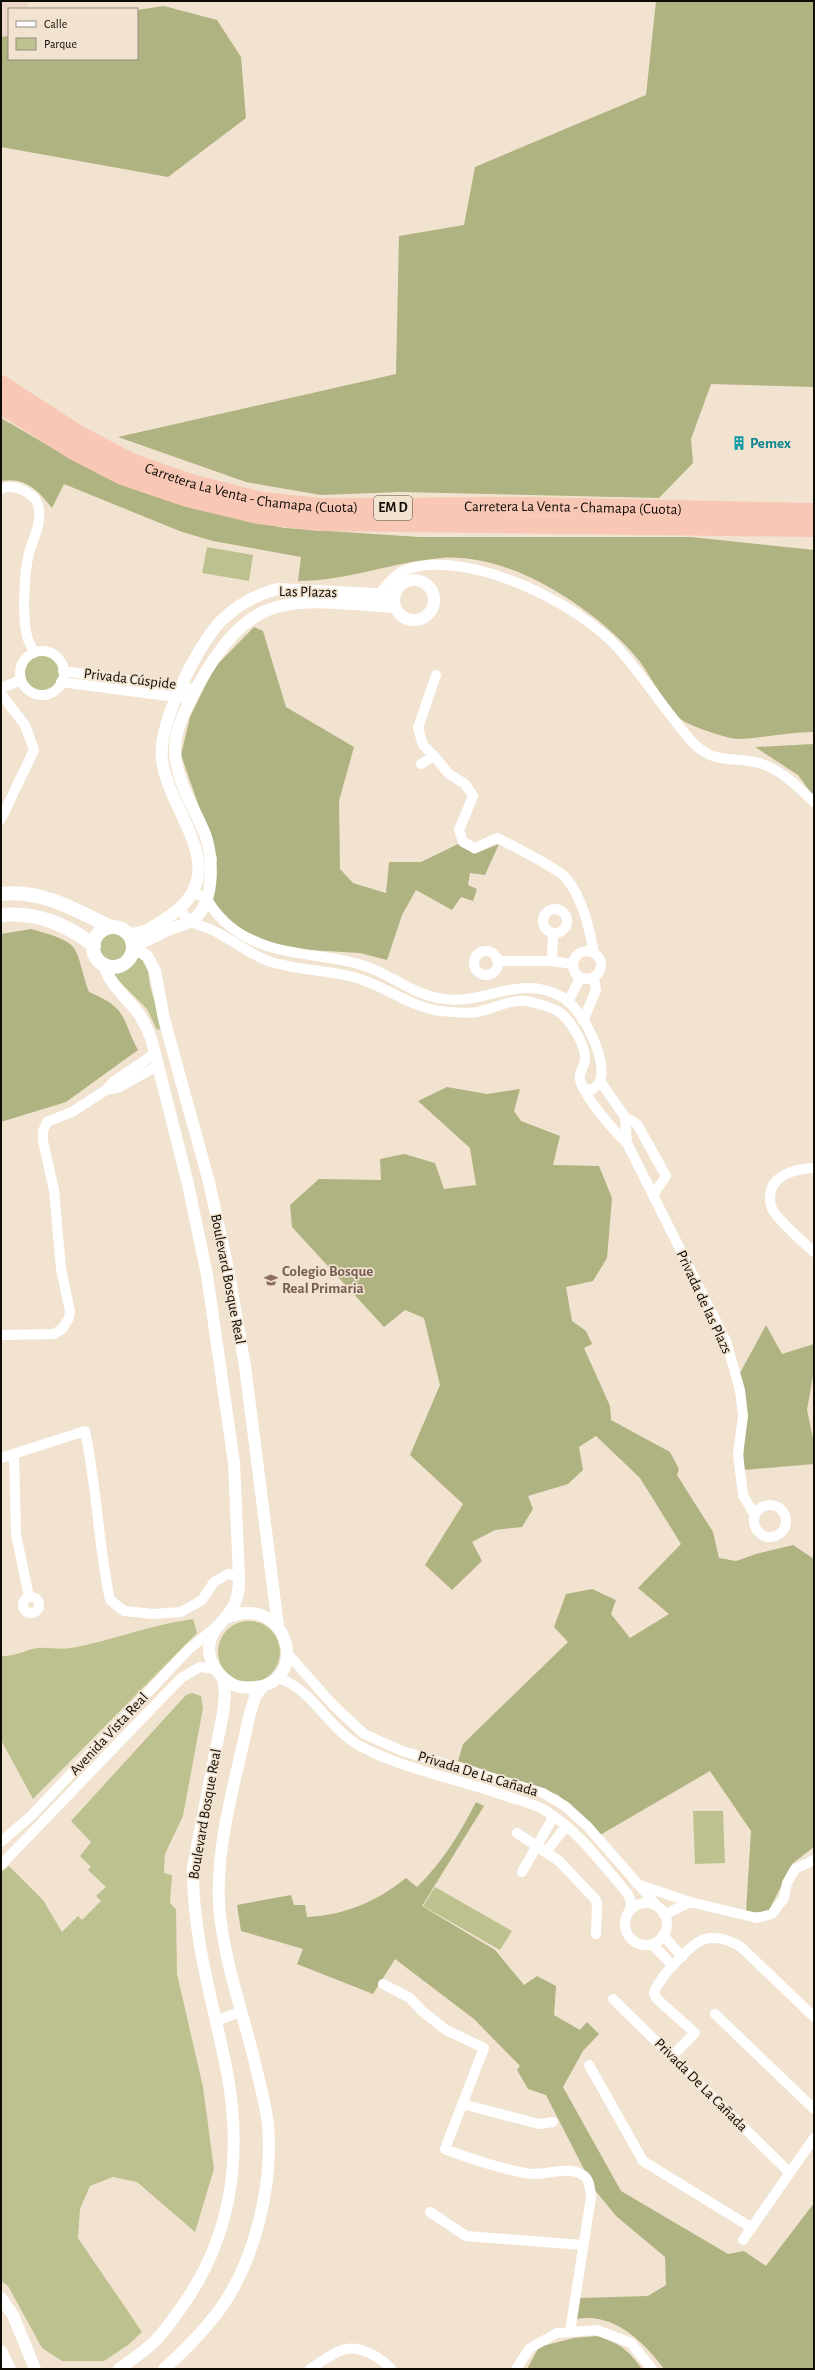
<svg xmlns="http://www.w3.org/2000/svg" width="815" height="2370" font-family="'Alegreya Sans',sans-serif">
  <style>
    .education { fill: #ecd7ca }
    .green { fill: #bdc18f }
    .forest { fill: #afb281 }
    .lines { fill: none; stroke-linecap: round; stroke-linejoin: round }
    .minor { stroke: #fff; stroke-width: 10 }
    .tertiary { stroke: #fff; stroke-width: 12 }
    .secondary { stroke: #fff; stroke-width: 14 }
    .motorway { stroke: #f8c7b5; stroke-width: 18 }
    .labels { text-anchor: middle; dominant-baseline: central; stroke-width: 3.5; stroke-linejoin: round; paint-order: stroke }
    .shield { fill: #f2e3d0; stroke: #534c42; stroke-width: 1 }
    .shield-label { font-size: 14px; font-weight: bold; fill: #0f0b05 }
    .culture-label { font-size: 15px; font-weight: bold; fill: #0d838f; stroke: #f2e3d0; text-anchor: start }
    .street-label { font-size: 15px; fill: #0f0b05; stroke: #f2e3d0 }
    .education-label { font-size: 15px; font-weight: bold; fill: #785e54; stroke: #f2e3d0; text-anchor: start }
  </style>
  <rect width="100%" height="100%" fill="#f2e3d0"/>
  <path class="education" d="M 1,1 L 28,1 L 28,9 L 9,9 L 9,36 L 1,37 Z"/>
  <path class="green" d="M 207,547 L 253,555 L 249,581 L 202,573 Z
    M23 673a19 19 0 1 1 38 0a19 19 0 1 1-38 0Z
    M100 948a15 15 0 1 1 30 0a15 15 0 1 1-30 0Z
    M 141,956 L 147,965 L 150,986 L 163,1028 L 157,1030 L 147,1009 L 115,977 L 110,969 L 122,969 Z
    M 193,1619 L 197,1633 L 33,1799 L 1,1740 L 1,1656 C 14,1657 25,1650 37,1648 C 48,1647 60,1650 71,1648 C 111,1641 153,1624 193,1619 Z
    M218 1652a31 31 0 1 1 62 0a31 31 0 1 1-62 0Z
    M 192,1693 L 201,1696 L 203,1708 L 183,1816 L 165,1854 L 164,1873 L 172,1875 L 170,1903 L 176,1909 L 177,1974 L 203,2087 L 214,2169 L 195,2232 L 137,2182 L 113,2177 L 90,2186 L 80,2209 L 78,2238 L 142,2332 L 128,2345 L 104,2361 L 62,2361 L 42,2348 L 8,2286 L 1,2281 L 1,1872 L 9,1866 L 43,1900 L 62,1932 L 78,1916 L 82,1920 L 101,1901 L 96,1896 L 106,1887 L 88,1870 L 91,1867 L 80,1856 L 91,1842 L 71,1821 L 186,1695 Z
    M 693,1811 L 723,1811 L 725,1863 L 695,1864 Z
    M 435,1887 L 512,1931 L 500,1950 L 423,1906 Z"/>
  <path class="forest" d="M 656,1 L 814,1 L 814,387 L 711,384 L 691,439 L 693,463 L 659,498 L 400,492 L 321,495 L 246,482 L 118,437 L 396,374 L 399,236 L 464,225 L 475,167 L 646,95 Z
    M 164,6 L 217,20 L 241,57 L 246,118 L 168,177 L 1,147 L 1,37 L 9,36 L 9,59 L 137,59 L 137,10 Z
    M 1,418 L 73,460 L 245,519 L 284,528 L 419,537 L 691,537 L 814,550 L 814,732 C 789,732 764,738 739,739 C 728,739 697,728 687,723 C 672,717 651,677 641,663 C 613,626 551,582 507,568 C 487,561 462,556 441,558 C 393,562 347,581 298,581 L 301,557 L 213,541 L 182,532 L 64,484 L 52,508 C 38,490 25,477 1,481 Z
    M 254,627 L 263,631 L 286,707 L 354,747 L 339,801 L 340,869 L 353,883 L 386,893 L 389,862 L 421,862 L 458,844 L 474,854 L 499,844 L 485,875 L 470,873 L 468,885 L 477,889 L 473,901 L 461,897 L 452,910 L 416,890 L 402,915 L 387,960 L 360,953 L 309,950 L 272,943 L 236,927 L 211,899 L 217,858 L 181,755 L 190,717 L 214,668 Z
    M 814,744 L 814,797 L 798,775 L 755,747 Z
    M 31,929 C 85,944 73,945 89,992 C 128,1009 120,1015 138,1050 L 66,1102 L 1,1122 L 1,934 Z
    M 447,1087 L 487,1094 L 520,1089 L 514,1111 L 521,1121 L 560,1136 L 553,1165 L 599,1166 L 612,1198 L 607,1258 L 593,1281 L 566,1287 L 572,1321 L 586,1331 L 592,1344 L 584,1348 L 610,1406 L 611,1420 L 670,1452 L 679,1469 L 677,1475 L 713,1532 L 719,1558 L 736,1561 L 756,1554 L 793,1545 L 814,1559 L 814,1847 L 793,1863 L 768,1912 L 746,1912 L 751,1831 L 710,1771 L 600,1835 L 558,1795 L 458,1761 L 463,1744 L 568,1642 L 554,1627 L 566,1594 L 592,1589 L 616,1600 L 611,1614 L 630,1638 L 669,1614 L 638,1588 L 681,1544 L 640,1478 L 596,1436 L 579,1447 L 583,1470 L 568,1484 L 528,1496 L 533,1509 L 522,1527 L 495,1530 L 472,1542 L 482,1561 L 452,1590 L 425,1565 L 463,1504 L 410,1455 L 440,1385 L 424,1318 L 405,1310 L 384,1327 L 292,1227 L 290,1205 L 319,1179 L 381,1180 L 380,1159 L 404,1154 L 435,1163 L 444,1189 L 476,1185 L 470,1148 L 418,1101 Z
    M 766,1325 L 782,1354 L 814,1344 L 814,1370 L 807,1410 L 814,1443 L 814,1464 L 744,1470 L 740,1373 Z
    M 476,1802 L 484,1806 L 422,1906 L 495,1950 L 524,1985 L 537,1976 L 556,1986 L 554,2015 L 580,2030 L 587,2022 L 599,2034 L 583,2051 L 563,2087 L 621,2191 L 728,2254 L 744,2251 L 766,2266 L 814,2203 L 814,2369 L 664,2369 C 644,2342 614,2312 577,2319 L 580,2298 L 648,2296 L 666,2285 L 665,2257 L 616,2216 L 594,2189 L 546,2095 L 528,2089 L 517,2070 L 520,2066 L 474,2019 L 395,1959 L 373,1994 L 297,1964 L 303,1949 L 241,1931 L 237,1905 L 291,1895 L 294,1905 L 305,1905 L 307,1917 C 345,1915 376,1902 406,1878 L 417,1887 C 441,1864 461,1832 476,1802 Z
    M 597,2336 C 621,2344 628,2350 642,2369 L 527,2369 L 539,2347 L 574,2338 Z"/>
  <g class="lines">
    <path class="minor" d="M 1,489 C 14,483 37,493 39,509 C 41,525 33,539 29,553 C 24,574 22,616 27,636 C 28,641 32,647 34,653
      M 379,594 C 388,584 395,573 408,569 C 468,549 578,603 618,648 C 638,670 654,694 672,717 C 681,728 689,741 700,749 C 717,762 735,758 755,762 C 779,767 797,786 814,802
      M20 673a22 22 0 1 1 44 0a22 22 0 1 1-44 0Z
      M 63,671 L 196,689
      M 61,682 L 191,699
      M 1,688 L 21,680
      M 1,694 L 25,725 L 34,750 L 1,819
      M 434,756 L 423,745 L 418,728 L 436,675
      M 421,764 L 434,756 L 449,774 L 465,784 L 473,796 L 459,830 L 463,842 L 475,848 L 497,838 C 508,843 560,870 566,878 C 583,899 589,927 594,953
      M 192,894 L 203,896 C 210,901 212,909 218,915 C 225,923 234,930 244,936 C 284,959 333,952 375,970 C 398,980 418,996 444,999 C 485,1005 520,973 562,997 C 582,1008 608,1059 600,1081 C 599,1084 594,1088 592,1090 L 583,1088
      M 181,908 C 186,926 203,924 218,933 C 235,942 250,954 268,961 C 300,972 336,969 368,982 C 392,991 414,1008 441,1011 C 451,1012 466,1014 477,1012 C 495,1008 516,996 535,1003 C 543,1005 557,1009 563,1015 C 573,1025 586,1046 585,1060 C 584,1067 578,1074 580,1080 C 585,1098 613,1130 627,1143 L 726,1341 L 740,1390 L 743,1416 L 738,1455 L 743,1495 L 755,1516
      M543 921a12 12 0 1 1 24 0a12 12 0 1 1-24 0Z
      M573 965a14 14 0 1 1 28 0a14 14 0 1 1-28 0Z
      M474 963a12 12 0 1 1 24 0a12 12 0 1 1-24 0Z
      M 497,961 L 552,961 L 572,964
      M 552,961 L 553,933
      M 568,1002 L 580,978
      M 583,1021 L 596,990 L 594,978
      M 600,1081 L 625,1117 L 627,1143
      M 106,1090 L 120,1087 L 159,1065
      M 625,1117 L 637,1124 L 666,1176 L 653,1195
      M 814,1168 C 796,1169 770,1174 770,1198 C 770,1203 771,1208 774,1212 C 785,1227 801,1240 814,1252
      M 1,1335 L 54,1334 L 62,1329 L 69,1318 L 70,1311 L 61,1269 L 54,1190 L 43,1141 L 43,1131 L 47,1122 L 72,1112 L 106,1090 L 113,1082 L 156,1053
      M 14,1454 L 16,1534 L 29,1597
      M 1,1458 L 85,1431 C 97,1487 98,1544 110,1600 L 124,1611 L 154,1614 L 181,1612 L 202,1600 L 214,1582 L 228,1574 L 239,1576
      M754 1521a16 16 0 1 1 32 0a16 16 0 1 1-32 0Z
      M23 1605a8 8 0 1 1 16 0a8 8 0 1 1-16 0Z
      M 288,1654 L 333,1705 L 364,1734 L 402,1751 L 543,1793 L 565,1806 L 588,1827 L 659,1908
      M 277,1678 C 312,1687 328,1729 360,1746 C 407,1771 460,1779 509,1797 C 521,1801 536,1804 546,1811 C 579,1831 602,1864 627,1893 L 631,1901 L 630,1910
      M 517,1833 L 559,1861 L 595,1899 L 597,1903 L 596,1934
      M 1,1842 L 32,1815 L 189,1649 L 216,1627
      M 546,1852 L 566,1826
      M 1,1865 L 181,1678 L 200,1667 L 215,1669
      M 522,1872 L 554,1816
      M 637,1884 L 690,1902 L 757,1918 L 772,1914 L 784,1898 L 787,1883 L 795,1869 L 814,1860
      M625 1924a21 21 0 1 1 42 0a21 21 0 1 1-42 0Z
      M 664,1915 L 690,1902
      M 663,1935 L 682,1957
      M 652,1944 L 673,1966
      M 383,1984 L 410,1998 L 421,2010 L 446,2030 L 484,2048 L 445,2149 C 465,2157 513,2173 534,2174 C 548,2174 570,2166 583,2175 C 590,2179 590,2190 591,2197 L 570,2332
      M 613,1999 L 789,2172
      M 715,2014 L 814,2109
      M 216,2021 L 242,2011
      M 672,2056 L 695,2033 L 657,1999 L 654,1993 C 658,1979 691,1943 705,1939 C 718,1936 730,1940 741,1947 L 814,2017
      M 589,2065 L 643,2161 L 752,2228
      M 462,2104 L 539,2124 L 553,2122
      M 430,2212 L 466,2236 L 583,2245
      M 743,2240 L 814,2138
      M 310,2369 C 320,2363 331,2354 342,2350 C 359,2344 380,2357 391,2369
      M 516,2369 L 530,2348 L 557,2333 L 597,2330 L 631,2343 L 652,2369"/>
    <path class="tertiary" d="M394 600a20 20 0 1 1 40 0a20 20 0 1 1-40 0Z
      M 128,934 C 146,934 157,924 171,915 C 235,870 168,813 162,759 C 158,724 196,648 220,622 C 236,606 255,595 277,589 L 395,595
      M 133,945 C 146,942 154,937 166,931 C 176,926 188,925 196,917 C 215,900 213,856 205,834 C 195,810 180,787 176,761 C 171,735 185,710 197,687 C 253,585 292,601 395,607
      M 133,947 L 147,956 L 155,971 L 164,1019 L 209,1182 L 228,1269 L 245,1366 L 278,1626
      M 104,964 C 109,984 124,995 136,1010 C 143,1019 147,1028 151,1038 L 188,1184 L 207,1275 L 234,1463 L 239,1576 C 239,1585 239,1594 235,1603 C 228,1620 208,1629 209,1650 C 210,1666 219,1676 232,1684 C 239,1688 247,1688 256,1687 C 311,1682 288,1591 226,1618
      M 1,2298 L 13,2315 L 35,2369
      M 1,2351 L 10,2369
      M 119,2369 C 131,2360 144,2352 155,2341 C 164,2332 173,2319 181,2308 C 232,2237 243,2158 227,2072 C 214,2005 192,1937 193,1867 L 223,1713 L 225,1695 L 223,1678
      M 164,2369 C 185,2350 207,2328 223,2305 C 256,2256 273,2184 268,2125 C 266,2106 260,2086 256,2067 C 244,2016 226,1968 220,1915 C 213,1851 236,1780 249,1717 L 255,1697 L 262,1687"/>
    <path class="secondary" d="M 1,894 C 41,889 76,910 110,927
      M 1,915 C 36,912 67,924 94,946
      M93 947a20 20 0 1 1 40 0a20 20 0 1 1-40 0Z"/>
    <g class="motorway">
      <path id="s1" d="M 1,384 L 80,435 L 131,462 L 191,483 L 262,501 L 321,507 L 535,506 L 814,512"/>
      <path d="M 1,405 L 72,450 L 122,476 L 187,498 L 258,515 L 318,522 L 814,528"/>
    </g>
  </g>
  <defs>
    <symbol id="building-bare" viewBox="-9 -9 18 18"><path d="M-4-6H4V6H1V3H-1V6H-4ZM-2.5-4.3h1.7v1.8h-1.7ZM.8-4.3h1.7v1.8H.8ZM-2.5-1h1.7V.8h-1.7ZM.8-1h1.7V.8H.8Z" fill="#0f9aa8" stroke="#f2e3d0" stroke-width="2.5" paint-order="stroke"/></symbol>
    <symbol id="school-bare" viewBox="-9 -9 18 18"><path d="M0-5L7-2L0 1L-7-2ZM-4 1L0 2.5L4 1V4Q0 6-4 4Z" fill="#8d6e63" stroke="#f2e3d0" stroke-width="2.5" paint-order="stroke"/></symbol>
  </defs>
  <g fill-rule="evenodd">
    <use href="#building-bare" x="729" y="433" width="20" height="20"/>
    <use href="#school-bare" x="261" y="1270" width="20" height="20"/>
  </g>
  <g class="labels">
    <rect class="shield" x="374" y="496" width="38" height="24" rx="3"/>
    <g class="shield-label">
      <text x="393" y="508">EM D</text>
    </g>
    <g class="culture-label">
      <text x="750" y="443">Pemex</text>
    </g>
    <g class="street-label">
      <text stroke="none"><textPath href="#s1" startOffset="276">Carretera La Venta - Chamapa (Cuota)</textPath></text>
      <text stroke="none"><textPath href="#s1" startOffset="600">Carretera La Venta - Chamapa (Cuota)</textPath></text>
      <text transform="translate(308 592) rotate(1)">Las Plazas</text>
      <text transform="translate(130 679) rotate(7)">Privada Cúspide</text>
      <text transform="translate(228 1279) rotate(79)">Boulevard Bosque Real</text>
      <text transform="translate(704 1302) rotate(65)">Privada de las Plazs</text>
      <text transform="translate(109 1734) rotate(-47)">Avenida Vista Real</text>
      <text transform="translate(478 1774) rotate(17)">Privada De La Cañada</text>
      <text transform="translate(205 1814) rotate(-80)">Boulevard Bosque Real</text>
      <text transform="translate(701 2085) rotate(45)">Privada De La Cañada</text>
    </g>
    <g class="education-label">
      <text x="282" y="1271">Colegio Bosque<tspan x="282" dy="17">Real Primaria</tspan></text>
    </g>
  </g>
  <rect width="815" height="2370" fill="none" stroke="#0f0b05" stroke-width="4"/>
  <rect x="8" y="8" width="130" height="52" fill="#f2e3d0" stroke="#978d7f"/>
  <rect x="16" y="21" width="20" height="6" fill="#ffffff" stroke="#978d7f"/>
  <text x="44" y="28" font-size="12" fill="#0f0b05">Calle</text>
  <rect x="16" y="38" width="20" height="12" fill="#bdc18f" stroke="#978d7f"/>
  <text x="44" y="48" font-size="12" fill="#0f0b05">Parque</text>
</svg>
